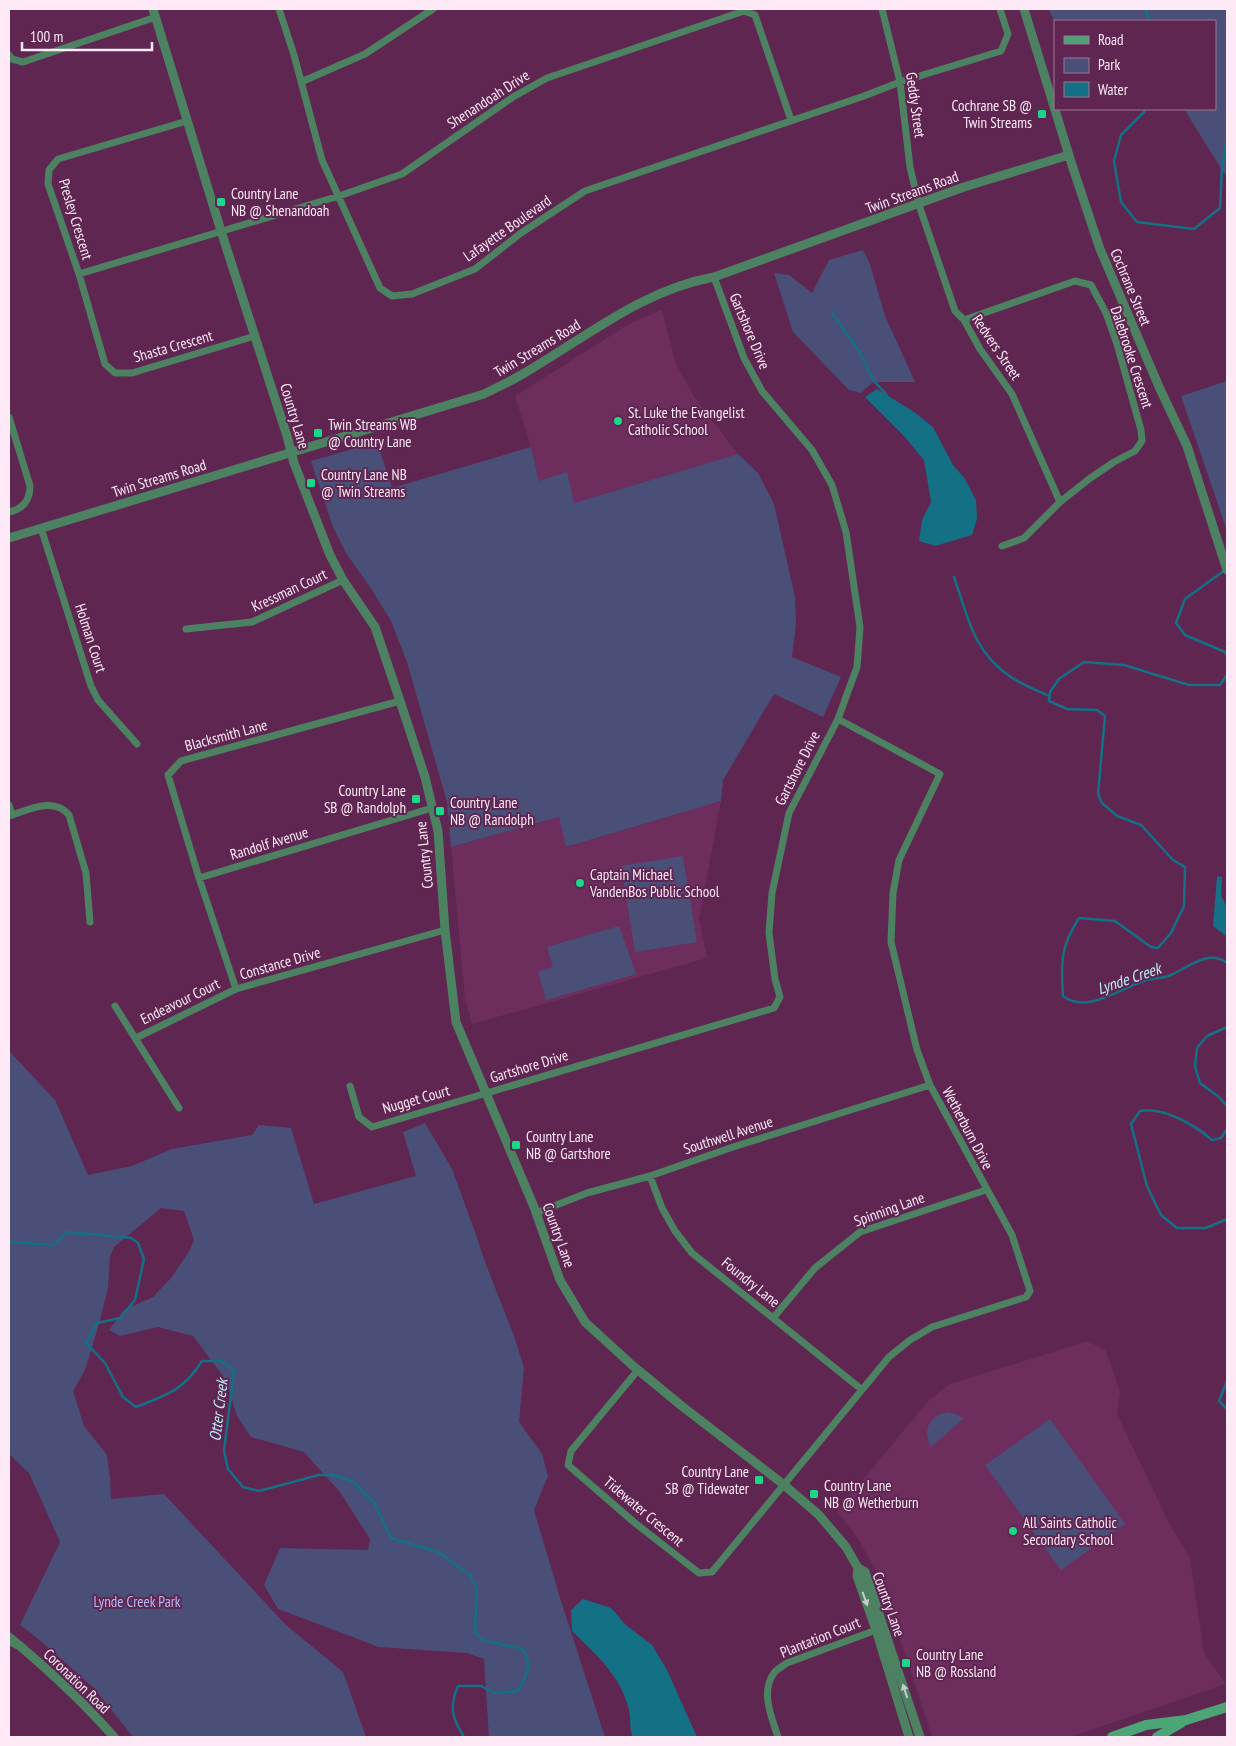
<svg xmlns="http://www.w3.org/2000/svg" width="1236" height="1746" font-family="'PT Sans Narrow',sans-serif">
  <style>
    .built { fill: #6d2e5e }
    .green { fill: #4a4f78 }
    .water { fill: #147085 }
    .lines { fill: none; stroke-linecap: round; stroke-linejoin: round }
    .stream { stroke: #147085; stroke-width: 2.5 }
    .minor { stroke: #4c8162; stroke-width: 7 }
    .tertiary { stroke: #4c8162; stroke-width: 9 }
    .secondary { stroke: #4ca575; stroke-width: 10 }
    .oneway { fill: #c9caca }
    .poi-dot { fill: #19d989; stroke: #5f2651; stroke-width: 2 }
    .labels { text-anchor: middle; dominant-baseline: central; stroke-width: 4; stroke-linejoin: round; paint-order: stroke }
    .street-label { font-size: 15px; fill: #fee9f7; stroke: #5f2651 }
    .poi-label { font-size: 15px; fill: #fee9f7; stroke: #5f2651; text-anchor: start }
    .park-label { font-size: 15px; fill: #b3bcf6; stroke: #5f2651 }
    .water-label { font-size: 16px; font-style: italic; fill: #bbedfc; stroke: #5f2651 }
  </style>
  <rect width="100%" height="100%" fill="#5f2651"/>
  <path class="built" d="M 662,310 L 676,364 L 693,395 L 738,454 L 574,503 L 539,481 L 531,447 L 515,396 L 634,321 Z
    M 721,801 L 699,919 L 707,958 L 472,1024 L 465,998 L 451,847 L 559,817 L 567,847 Z
    M 1088,1341 L 1106,1351 L 1120,1392 L 1117,1414 L 1169,1523 L 1190,1558 L 1204,1653 L 1226,1684 L 1070,1737 L 932,1737 L 881,1580 L 859,1540 L 837,1511 L 929,1400 L 950,1384 Z"/>
  <path class="green" d="M 1049,9 L 1227,9 L 1227,178 L 1184,109 L 1215,109 L 1215,21 L 1055,21 L 1055,24 Z
    M 863,250 L 870,264 L 885,316 L 915,382 L 873,382 L 861,393 L 849,390 L 793,332 L 774,273 L 789,275 L 812,293 L 829,260 Z
    M 1227,381 L 1227,531 L 1181,396 Z
    M 377,442 L 392,488 L 531,447 L 539,481 L 567,472 L 574,503 L 738,454 L 758,473 L 774,504 L 795,597 L 796,624 L 792,657 L 841,677 L 823,717 L 774,694 L 723,780 L 721,801 L 566,847 L 559,817 L 451,847 L 447,802 L 407,662 L 391,621 L 372,590 L 346,553 L 333,527 L 311,461 Z
    M 683,856 L 697,942 L 635,952 L 621,866 Z
    M 619,926 L 636,974 L 546,1000 L 538,972 L 553,967 L 547,947 Z
    M 9,1051 L 55,1100 L 88,1175 L 132,1166 L 172,1149 L 252,1135 L 259,1125 L 291,1128 L 314,1204 L 416,1176 L 403,1132 L 425,1123 L 452,1169 L 475,1232 L 485,1262 L 514,1336 L 524,1368 L 519,1422 L 542,1454 L 548,1476 L 534,1510 L 561,1601 L 605,1737 L 489,1737 L 484,1659 L 467,1653 L 379,1647 L 278,1609 L 264,1585 L 280,1548 L 368,1550 L 370,1539 L 340,1492 L 304,1452 L 251,1437 L 237,1416 L 226,1380 L 193,1336 L 158,1327 L 120,1336 L 109,1330 L 124,1310 L 153,1297 L 171,1278 L 190,1250 L 194,1240 L 184,1211 L 161,1208 L 114,1247 L 110,1257 L 108,1288 L 99,1324 L 85,1370 L 73,1391 L 84,1426 L 107,1455 L 110,1477 L 111,1499 L 164,1494 L 286,1625 L 343,1672 L 366,1737 L 133,1737 L 93,1687 L 36,1637 L 20,1625 L 60,1542 L 29,1473 L 9,1454 Z
    M 948,1412 L 956,1414 L 963,1419 L 931,1447 C 922,1430 929,1415 948,1412 Z
    M 1050,1419 L 1125,1524 L 1061,1570 L 985,1465 Z"/>
  <path class="water" d="M 877,389 L 914,412 L 933,427 L 953,465 L 965,479 L 976,500 L 977,519 L 972,535 L 935,546 L 919,541 L 922,520 L 931,502 L 924,460 L 904,436 L 865,397 Z
    M 1217,876 L 1222,877 L 1221,895 L 1227,908 L 1227,937 L 1213,926 Z
    M 583,1599 L 611,1608 L 626,1625 L 652,1645 L 667,1670 L 697,1737 L 633,1737 C 629,1729 631,1719 629,1710 C 621,1676 596,1654 572,1631 L 571,1610 Z"/>
  <g class="lines">
    <path class="stream" d="M 1145,9 L 1150,20 L 1148,21
      M 1145,109 L 1144,112 L 1121,135 L 1114,161 L 1121,202 L 1137,222 L 1194,229 L 1220,208 L 1222,167 L 1227,138
      M 832,313 L 859,351 L 874,381 L 887,395 L 887,399
      M 1225,570 L 1185,599 L 1176,623 L 1185,635 L 1225,652 L 1227,656
      M 954,577 C 968,617 973,652 1011,677 C 1022,685 1037,690 1049,696
      M 1227,675 L 1220,685 L 1189,685 L 1124,665 L 1084,662 L 1059,679 L 1050,692 L 1049,701 L 1067,709 L 1097,710 L 1105,716 L 1098,794 L 1102,803 L 1117,816 L 1141,825 L 1173,860 L 1185,867 L 1184,906 L 1171,933 L 1158,948 L 1151,947 L 1115,921 L 1079,918 C 1060,947 1061,963 1063,996 C 1086,1014 1118,990 1141,982 C 1151,978 1162,979 1171,975 C 1189,967 1208,949 1227,963
      M 1227,1027 L 1207,1036 L 1197,1048 L 1195,1066 L 1200,1083 L 1219,1097 L 1227,1106
      M 1227,1129 L 1221,1138 L 1212,1140 C 1195,1125 1162,1106 1140,1111 L 1131,1124 L 1147,1186 L 1161,1215 L 1177,1228 L 1206,1228 L 1227,1219
      M 9,1242 L 54,1245 L 67,1232 L 131,1238 L 138,1243 L 144,1259 L 135,1300 L 120,1318 L 97,1323 L 86,1343 L 105,1363 L 123,1397 L 136,1407 C 167,1395 184,1390 202,1361 L 222,1361 L 234,1371 L 224,1451 L 228,1469 L 243,1487 L 259,1491 L 319,1475 L 334,1475 L 353,1482 L 375,1504 L 391,1538 L 438,1552 L 470,1575 L 477,1588 L 475,1632 L 482,1640 L 523,1649 C 533,1665 526,1677 518,1691 L 495,1693 L 481,1686 L 458,1686 C 449,1707 452,1718 464,1737
      M 1227,1381 L 1219,1401 L 1227,1409"/>
    <path class="minor" d="M 279,9 L 294,55 L 322,160 L 380,288 L 392,296 L 412,294 L 475,269 L 521,233 L 585,191 L 864,96 L 900,82 L 1001,51 L 1008,34 L 1000,9
      M 882,9 L 900,82 L 910,167 L 919,205 L 955,311 L 964,320 L 980,349 L 1012,394 L 1060,502
      M 9,55 L 12,59 L 23,62 L 156,17
      M 301,82 L 365,54 L 433,9
      M 187,121 L 58,159 L 49,170 L 48,184 L 79,274 L 105,364 L 115,373 L 132,373 L 255,336
      M 79,274 L 339,196 L 402,174 L 513,97 L 547,78 L 744,11 L 755,15 L 791,120
      M 964,320 L 1075,281 L 1091,285 L 1106,313 L 1117,344 L 1141,430 L 1142,441 L 1135,451 L 1114,462 L 1089,479 L 1060,502 L 1024,538 L 1002,546
      M 9,417 L 30,486 C 30,500 23,509 9,512
      M 41,528 L 91,686 L 98,700 L 137,744
      M 186,629 L 252,622 L 343,580
      M 400,701 L 181,761 L 168,775 L 199,878 L 236,989 L 445,930
      M 9,805 L 12,815
      M 9,816 C 28,810 54,796 69,815 L 86,873 L 90,922
      M 199,878 L 432,808
      M 115,1006 L 179,1108
      M 136,1038 L 236,989
      M 350,1086 L 359,1117 L 372,1127 L 774,1008 L 780,997 L 775,979 L 769,933 L 772,893 L 789,813 L 838,719 L 857,667 L 860,627 L 846,532 L 832,485 L 812,450 L 762,391 L 744,358 L 714,277
      M 650,1176 L 662,1208 L 675,1231 L 692,1253 L 861,1389
      M 536,1213 L 587,1193 L 650,1176 L 733,1147 L 930,1085
      M 773,1318 L 815,1268 L 860,1232 L 986,1190
      M 638,1370 L 571,1451 L 568,1465 L 635,1523 L 699,1573 L 712,1572 L 889,1357 L 910,1340 L 932,1327 L 1026,1297 L 1030,1291 L 1012,1235 L 930,1085 L 917,1050 L 891,942 L 893,893 L 899,860 L 940,774 L 838,719
      M 778,1737 C 772,1718 760,1692 774,1673 C 777,1669 783,1666 787,1663 L 879,1629"/>
    <path class="tertiary" d="M 153,9 L 221,231 L 287,436 L 294,463 L 330,555 L 343,580 L 375,627 L 400,701 L 425,777 L 438,831 L 445,930 L 456,1022 L 534,1207 L 560,1280 L 585,1322 L 632,1365 L 683,1407 L 783,1484 L 819,1515 L 846,1547 L 858,1568 L 865,1572 L 920,1737
      M 1024,9 L 1072,165 L 1100,249 L 1160,389 L 1187,446 L 1227,570
      M 9,538 L 484,394 C 496,388 509,382 521,375 C 584,339 641,290 714,277 L 964,187 L 1069,155
      M 858,1568 L 857,1576 L 876,1630 L 909,1737
      M 9,1637 L 20,1646 L 9,1640
      M 20,1646 C 54,1675 84,1703 114,1737"/>
    <path class="secondary" d="M 1112,1737 L 1146,1725 L 1186,1720 L 1227,1707
      M 1157,1737 L 1181,1723"/>
  </g>
  <defs><path id="oneway-solid" d="M-6-.8H1V-3.2L6.5 0L1 3.2V.8H-6Z" transform="scale(1.25)"/></defs>
  <g class="oneway">
    <use href="#oneway-solid" transform="translate(865 1599) rotate(70)"/>
    <use href="#oneway-solid" transform="translate(905 1691) rotate(-108)"/>
  </g>
  <g class="poi-dot">
    <rect x="1037" y="109" width="10" height="10" rx="2.5"/>
    <rect x="216" y="197" width="10" height="10" rx="2.5"/>
    <circle cx="618" cy="421" r="5"/>
    <rect x="313" y="428" width="10" height="10" rx="2.5"/>
    <rect x="306" y="478" width="10" height="10" rx="2.5"/>
    <rect x="411" y="794" width="10" height="10" rx="2.5"/>
    <rect x="435" y="806" width="10" height="10" rx="2.5"/>
    <circle cx="580" cy="883" r="5"/>
    <rect x="511" y="1140" width="10" height="10" rx="2.5"/>
    <rect x="754" y="1475" width="10" height="10" rx="2.5"/>
    <rect x="809" y="1489" width="10" height="10" rx="2.5"/>
    <circle cx="1013" cy="1531" r="5"/>
    <rect x="901" y="1658" width="10" height="10" rx="2.5"/>
  </g>
  <g class="labels">
    <g class="street-label">
      <text transform="translate(488 99) rotate(-33)">Shenandoah Drive</text>
      <text transform="translate(916 105) rotate(82)">Geddy Street</text>
      <text transform="translate(912 192) rotate(-20)">Twin Streams Road</text>
      <text transform="translate(76 219) rotate(73)">Presley Crescent</text>
      <text transform="translate(507 228) rotate(-35)">Lafayette Boulevard</text>
      <text transform="translate(1131 287) rotate(67)">Cochrane Street</text>
      <text transform="translate(750 331) rotate(67)">Gartshore Drive</text>
      <text transform="translate(173 346) rotate(-16)">Shasta Crescent</text>
      <text transform="translate(997 347) rotate(56)">Redvers Street</text>
      <text transform="translate(537 348) rotate(-31)">Twin Streams Road</text>
      <text transform="translate(1132 357) rotate(72)">Dalebrooke Crescent</text>
      <text transform="translate(295 416) rotate(73)">Country Lane</text>
      <text transform="translate(159 478) rotate(-17)">Twin Streams Road</text>
      <text transform="translate(289 590) rotate(-25)">Kressman Court</text>
      <text transform="translate(91 638) rotate(72)">Holman Court</text>
      <text transform="translate(226 735) rotate(-15)">Blacksmith Lane</text>
      <text transform="translate(797 768) rotate(-63)">Gartshore Drive</text>
      <text transform="translate(269 843) rotate(-17)">Randolf Avenue</text>
      <text transform="translate(424 855) rotate(-96)">Country Lane</text>
      <text transform="translate(280 963) rotate(-16)">Constance Drive</text>
      <text transform="translate(180 1001) rotate(-26)">Endeavour Court</text>
      <text transform="translate(529 1066) rotate(-17)">Gartshore Drive</text>
      <text transform="translate(416 1099) rotate(-16)">Nugget Court</text>
      <text transform="translate(968 1128) rotate(62)">Wetherburn Drive</text>
      <text transform="translate(728 1135) rotate(-18)">Southwell Avenue</text>
      <text transform="translate(889 1209) rotate(-20)">Spinning Lane</text>
      <text transform="translate(559 1235) rotate(70)">Country Lane</text>
      <text transform="translate(751 1282) rotate(39)">Foundry Lane</text>
      <text transform="translate(644 1511) rotate(40)">Tidewater Crescent</text>
      <text transform="translate(889 1604) rotate(70)">Country Lane</text>
      <text transform="translate(820 1637) rotate(-22)">Plantation Court</text>
      <text transform="translate(77 1681) rotate(44)">Coronation Road</text>
    </g>
    <g class="poi-label">
      <text x="1032" y="105" text-anchor="end">Cochrane SB @<tspan x="1032" dy="17">Twin Streams</tspan></text>
      <text x="231" y="193">Country Lane<tspan x="231" dy="17">NB @ Shenandoah</tspan></text>
      <text x="628" y="412">St. Luke the Evangelist<tspan x="628" dy="17">Catholic School</tspan></text>
      <text x="328" y="424">Twin Streams WB<tspan x="328" dy="17">@ Country Lane</tspan></text>
      <text x="321" y="474">Country Lane NB<tspan x="321" dy="17">@ Twin Streams</tspan></text>
      <text x="406" y="790" text-anchor="end">Country Lane<tspan x="406" dy="17">SB @ Randolph</tspan></text>
      <text x="450" y="802">Country Lane<tspan x="450" dy="17">NB @ Randolph</tspan></text>
      <text x="590" y="874">Captain Michael<tspan x="590" dy="17">VandenBos Public School</tspan></text>
      <text x="526" y="1136">Country Lane<tspan x="526" dy="17">NB @ Gartshore</tspan></text>
      <text x="749" y="1471" text-anchor="end">Country Lane<tspan x="749" dy="17">SB @ Tidewater</tspan></text>
      <text x="824" y="1485">Country Lane<tspan x="824" dy="17">NB @ Wetherburn</tspan></text>
      <text x="1023" y="1522">All Saints Catholic<tspan x="1023" dy="17">Secondary School</tspan></text>
      <text x="916" y="1654">Country Lane<tspan x="916" dy="17">NB @ Rossland</tspan></text>
    </g>
    <g class="park-label">
      <text x="137" y="1601">Lynde Creek Park</text>
    </g>
    <g class="water-label">
      <text transform="translate(1129 978) rotate(-19)">Lynde Creek</text>
      <text transform="translate(218 1410) rotate(-83)">Otter Creek</text>
    </g>
  </g>
  <rect width="1236" height="1746" fill="none" stroke="#fee9f7" stroke-width="20"/>
  <rect x="1054" y="20" width="162" height="90" fill="#5f2651" stroke="#9f7493"/>
  <rect x="1064" y="36" width="25" height="8" fill="#4ca575" stroke="#9f7493"/>
  <text x="1098" y="45" font-size="15" fill="#fee9f7">Road</text>
  <rect x="1064" y="58" width="25" height="15" fill="#4a4f78" stroke="#9f7493"/>
  <text x="1098" y="70" font-size="15" fill="#fee9f7">Park</text>
  <rect x="1064" y="82" width="25" height="15" fill="#147085" stroke="#9f7493"/>
  <text x="1098" y="95" font-size="15" fill="#fee9f7">Water</text>
  <path d="M22 42v8h130v-8" fill="none" stroke="#fee9f7" stroke-width="2.5"/>
  <text x="30" y="42" font-size="15" fill="#fee9f7" stroke="#5f2651" stroke-width="4" paint-order="stroke">100 m</text>
</svg>
